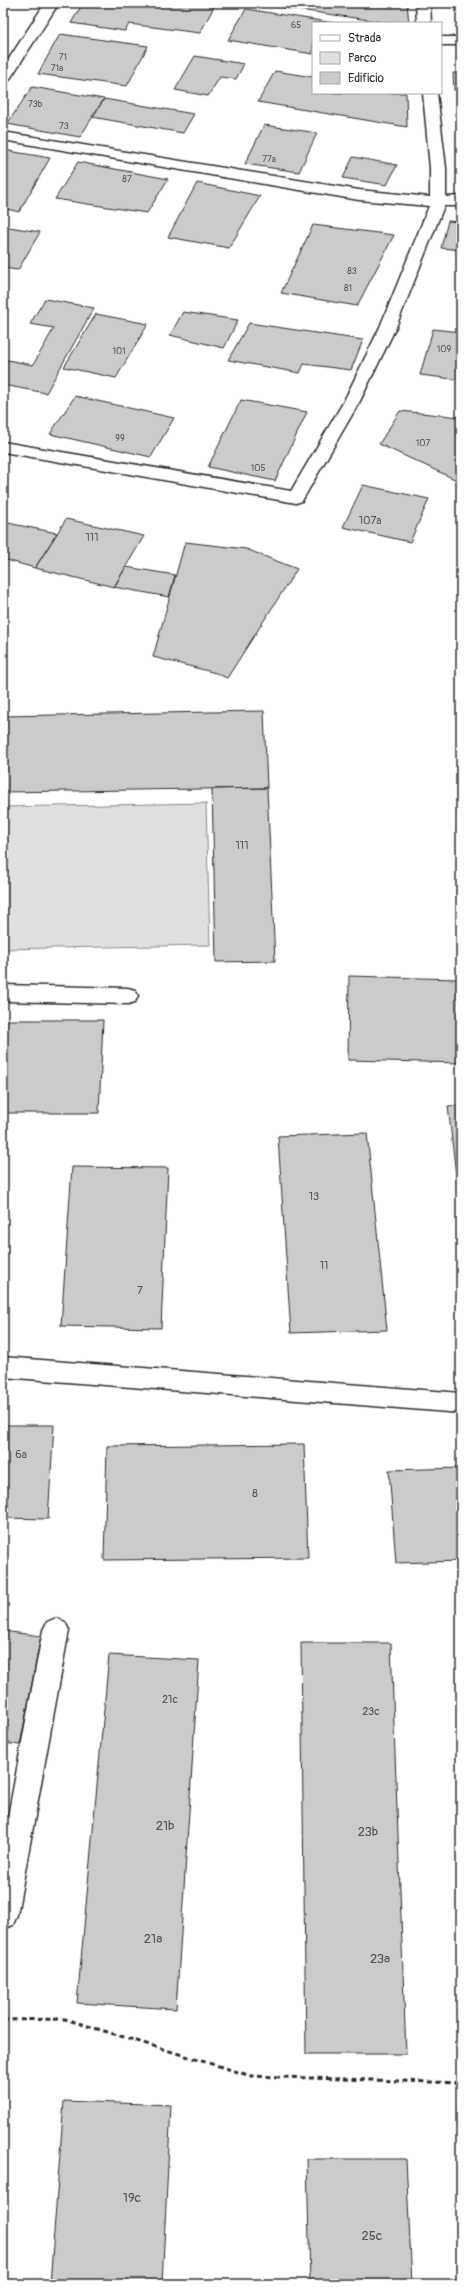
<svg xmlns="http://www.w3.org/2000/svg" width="464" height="2287" font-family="Pangolin,sans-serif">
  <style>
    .green { fill: #e0e0e0; stroke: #868686 }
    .building { fill: #cbcbcb; stroke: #2b2b2b }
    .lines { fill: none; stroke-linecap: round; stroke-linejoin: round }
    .minor-casing { stroke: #2b2b2b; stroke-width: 3 }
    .path { stroke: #2b2b2b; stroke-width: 3; stroke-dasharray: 5 3.5; stroke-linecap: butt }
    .minor { fill: #fff; fill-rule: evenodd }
    .labels { text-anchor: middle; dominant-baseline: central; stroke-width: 4; stroke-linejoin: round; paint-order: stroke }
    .far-number-label { font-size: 9px; fill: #535353 }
    .number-label { font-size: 11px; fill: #535353 }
    .near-number-label { font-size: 13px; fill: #535353 }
  </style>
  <rect width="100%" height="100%" fill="#fff"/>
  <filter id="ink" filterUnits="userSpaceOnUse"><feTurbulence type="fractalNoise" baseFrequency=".025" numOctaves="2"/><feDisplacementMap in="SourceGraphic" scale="8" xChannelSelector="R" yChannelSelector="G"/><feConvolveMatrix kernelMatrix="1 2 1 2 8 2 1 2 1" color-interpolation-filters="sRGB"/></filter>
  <g filter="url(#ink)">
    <path class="green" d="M 206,803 L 210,945 L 3,949 L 3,807 Z"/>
    <path class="building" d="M 83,3 L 203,3 L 215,5 L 200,33 L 129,24 L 125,31 L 71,23 Z
      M 250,3 L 407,3 L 409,23 L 390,23 Z
      M 246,9 L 334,23 L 313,23 L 313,54 L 228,40 Z
      M 60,34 L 148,46 L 127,86 L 38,74 Z
      M 195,56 L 244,64 L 236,79 L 220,77 L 208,96 L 175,90 Z
      M 275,71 L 313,77 L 313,93 L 406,93 L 407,127 L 258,102 Z
      M 453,73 L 461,73 L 461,90 L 454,90 Z
      M 32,87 L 104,99 L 80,137 L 7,124 Z
      M 104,99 L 194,114 L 183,133 L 92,117 Z
      M 264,125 L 317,133 L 299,172 L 245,164 Z
      M 3,150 L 50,158 L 19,212 L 3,208 Z
      M 353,157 L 397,165 L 387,185 L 343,178 Z
      M 78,162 L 168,179 L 147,213 L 55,199 Z
      M 197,183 L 260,196 L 229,248 L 168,237 Z
      M 448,221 L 461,222 L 461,250 L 441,248 Z
      M 313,225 L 394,235 L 357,306 L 281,293 Z
      M 3,226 L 40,232 L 18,270 L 3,268 Z
      M 45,299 L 94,308 L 46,393 L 3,385 L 3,359 L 33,365 L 54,328 L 30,324 Z
      M 183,312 L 238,320 L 224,348 L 170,335 Z
      M 96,314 L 148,324 L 116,378 L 64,367 Z
      M 249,323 L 363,340 L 351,370 L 304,364 L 300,373 L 228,360 Z
      M 433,329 L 461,332 L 461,380 L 420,375 Z
      M 75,396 L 174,418 L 151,457 L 50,434 Z
      M 241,400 L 307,412 L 275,481 L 208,467 Z
      M 400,411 L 461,417 L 461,482 L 379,444 Z
      M 363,485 L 429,499 L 410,542 L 343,527 Z
      M 66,519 L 144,536 L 114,587 L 35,568 Z
      M 3,522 L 57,533 L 35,568 L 3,559 Z
      M 185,542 L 246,549 L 297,569 L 227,678 L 216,673 L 153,657 Z
      M 126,567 L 175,575 L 169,597 L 114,587 Z
      M 264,711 L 267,788 L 3,792 L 3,716 Z
      M 267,788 L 275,961 L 216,962 L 212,789 Z
      M 349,976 L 458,979 L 461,1063 L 348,1060 Z
      M 3,1020 L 103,1020 L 99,1113 L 3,1113 Z
      M 461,1105 L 461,1201 L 459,1201 L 448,1106 Z
      M 367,1133 L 387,1330 L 291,1333 L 278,1136 Z
      M 72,1167 L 168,1168 L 161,1328 L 61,1326 Z
      M 3,1425 L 54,1425 L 48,1519 L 3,1518 Z
      M 304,1444 L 308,1558 L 104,1560 L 107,1446 Z
      M 461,1468 L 461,1561 L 396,1563 L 389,1470 Z
      M 3,1631 L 41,1636 L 20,1745 L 3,1743 Z
      M 301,1643 L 391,1643 L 406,2054 L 306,2054 Z
      M 109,1655 L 199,1660 L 176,2009 L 77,2003 Z
      M 64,2101 L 171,2105 L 162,2284 L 50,2284 Z
      M 307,2159 L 406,2159 L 412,2284 L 310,2284 Z"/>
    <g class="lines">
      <defs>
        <path id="minor" d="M 45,3 L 59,3 L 8,82 L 3,83 L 3,68 Z
          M 416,3 L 430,3 L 431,23 L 417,23 Z
          M 441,37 L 461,37 L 461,45 L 441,45 Z
          M 423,93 L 437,93 L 446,168 L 446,197 L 461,196 L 461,206 L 444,206 L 396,327 L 360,401 L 302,501 L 296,503 L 3,452 L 3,442 L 291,491 L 344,401 L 380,327 L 429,206 L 359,200 L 3,140 L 3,132 L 359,190 L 430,197 L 430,168 Z
          M 3,985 L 128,988 L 135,990 L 138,996 L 135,1002 L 128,1004 L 3,1001 Z
          M 3,1357 L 461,1393 L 461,1413 L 3,1377 Z
          M 56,1618 L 65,1622 L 69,1630 L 17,1915 L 13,1925 L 3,1929 L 3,1843 L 43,1630 L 47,1622 Z"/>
      </defs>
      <use href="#minor" class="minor-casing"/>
      <path class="path" d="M 3,2020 L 65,2019 L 251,2076 L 461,2083"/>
      <use href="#minor" class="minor"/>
    </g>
  </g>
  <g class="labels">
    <g class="far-number-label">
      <text x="296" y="25">65</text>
      <text x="63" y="57">71</text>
      <text x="57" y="68">71a</text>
      <text x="35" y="104">73b</text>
      <text x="64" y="126">73</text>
      <text x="269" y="159">77a</text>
      <text x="127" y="179">87</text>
      <text x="352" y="271">83</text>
      <text x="348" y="288">81</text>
      <text x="444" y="349">109</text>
      <text x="119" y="351">101</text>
      <text x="120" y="438">99</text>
      <text x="423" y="443">107</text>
      <text x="258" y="468">105</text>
    </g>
    <g class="number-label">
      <text x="370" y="520">107a</text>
      <text x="92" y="537">111</text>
      <text x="242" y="845">111</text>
      <text x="314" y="1196">13</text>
      <text x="324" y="1265">11</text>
      <text x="140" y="1290">7</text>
      <text x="21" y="1454">6a</text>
      <text x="255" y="1493">8</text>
      <text x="170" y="1699">21c</text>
      <text x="371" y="1711">23c</text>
    </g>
    <g class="near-number-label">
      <text x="165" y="1826">21b</text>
      <text x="368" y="1832">23b</text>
      <text x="153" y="1939">21a</text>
      <text x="380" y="1959">23a</text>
      <text x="132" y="2198">19c</text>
      <text x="372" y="2236">25c</text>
    </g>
  </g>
  <rect width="464" height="2287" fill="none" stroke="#fff" stroke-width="16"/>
  <rect x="8" y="8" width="448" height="2271" fill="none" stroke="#2b2b2b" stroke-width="1.5" filter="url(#ink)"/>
  <rect x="312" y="22" width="130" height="72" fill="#ffffff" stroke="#aaaaaa"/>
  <rect x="320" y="35" width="20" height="6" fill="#ffffff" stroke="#aaaaaa"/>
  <text x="348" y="42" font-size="12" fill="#2b2b2b">Strada</text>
  <rect x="320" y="52" width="20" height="12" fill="#e0e0e0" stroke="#aaaaaa"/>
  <text x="348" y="62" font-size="12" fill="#2b2b2b">Parco</text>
  <rect x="320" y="72" width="20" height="12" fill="#cbcbcb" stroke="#aaaaaa"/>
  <text x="348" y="82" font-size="12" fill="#2b2b2b">Edificio</text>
</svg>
